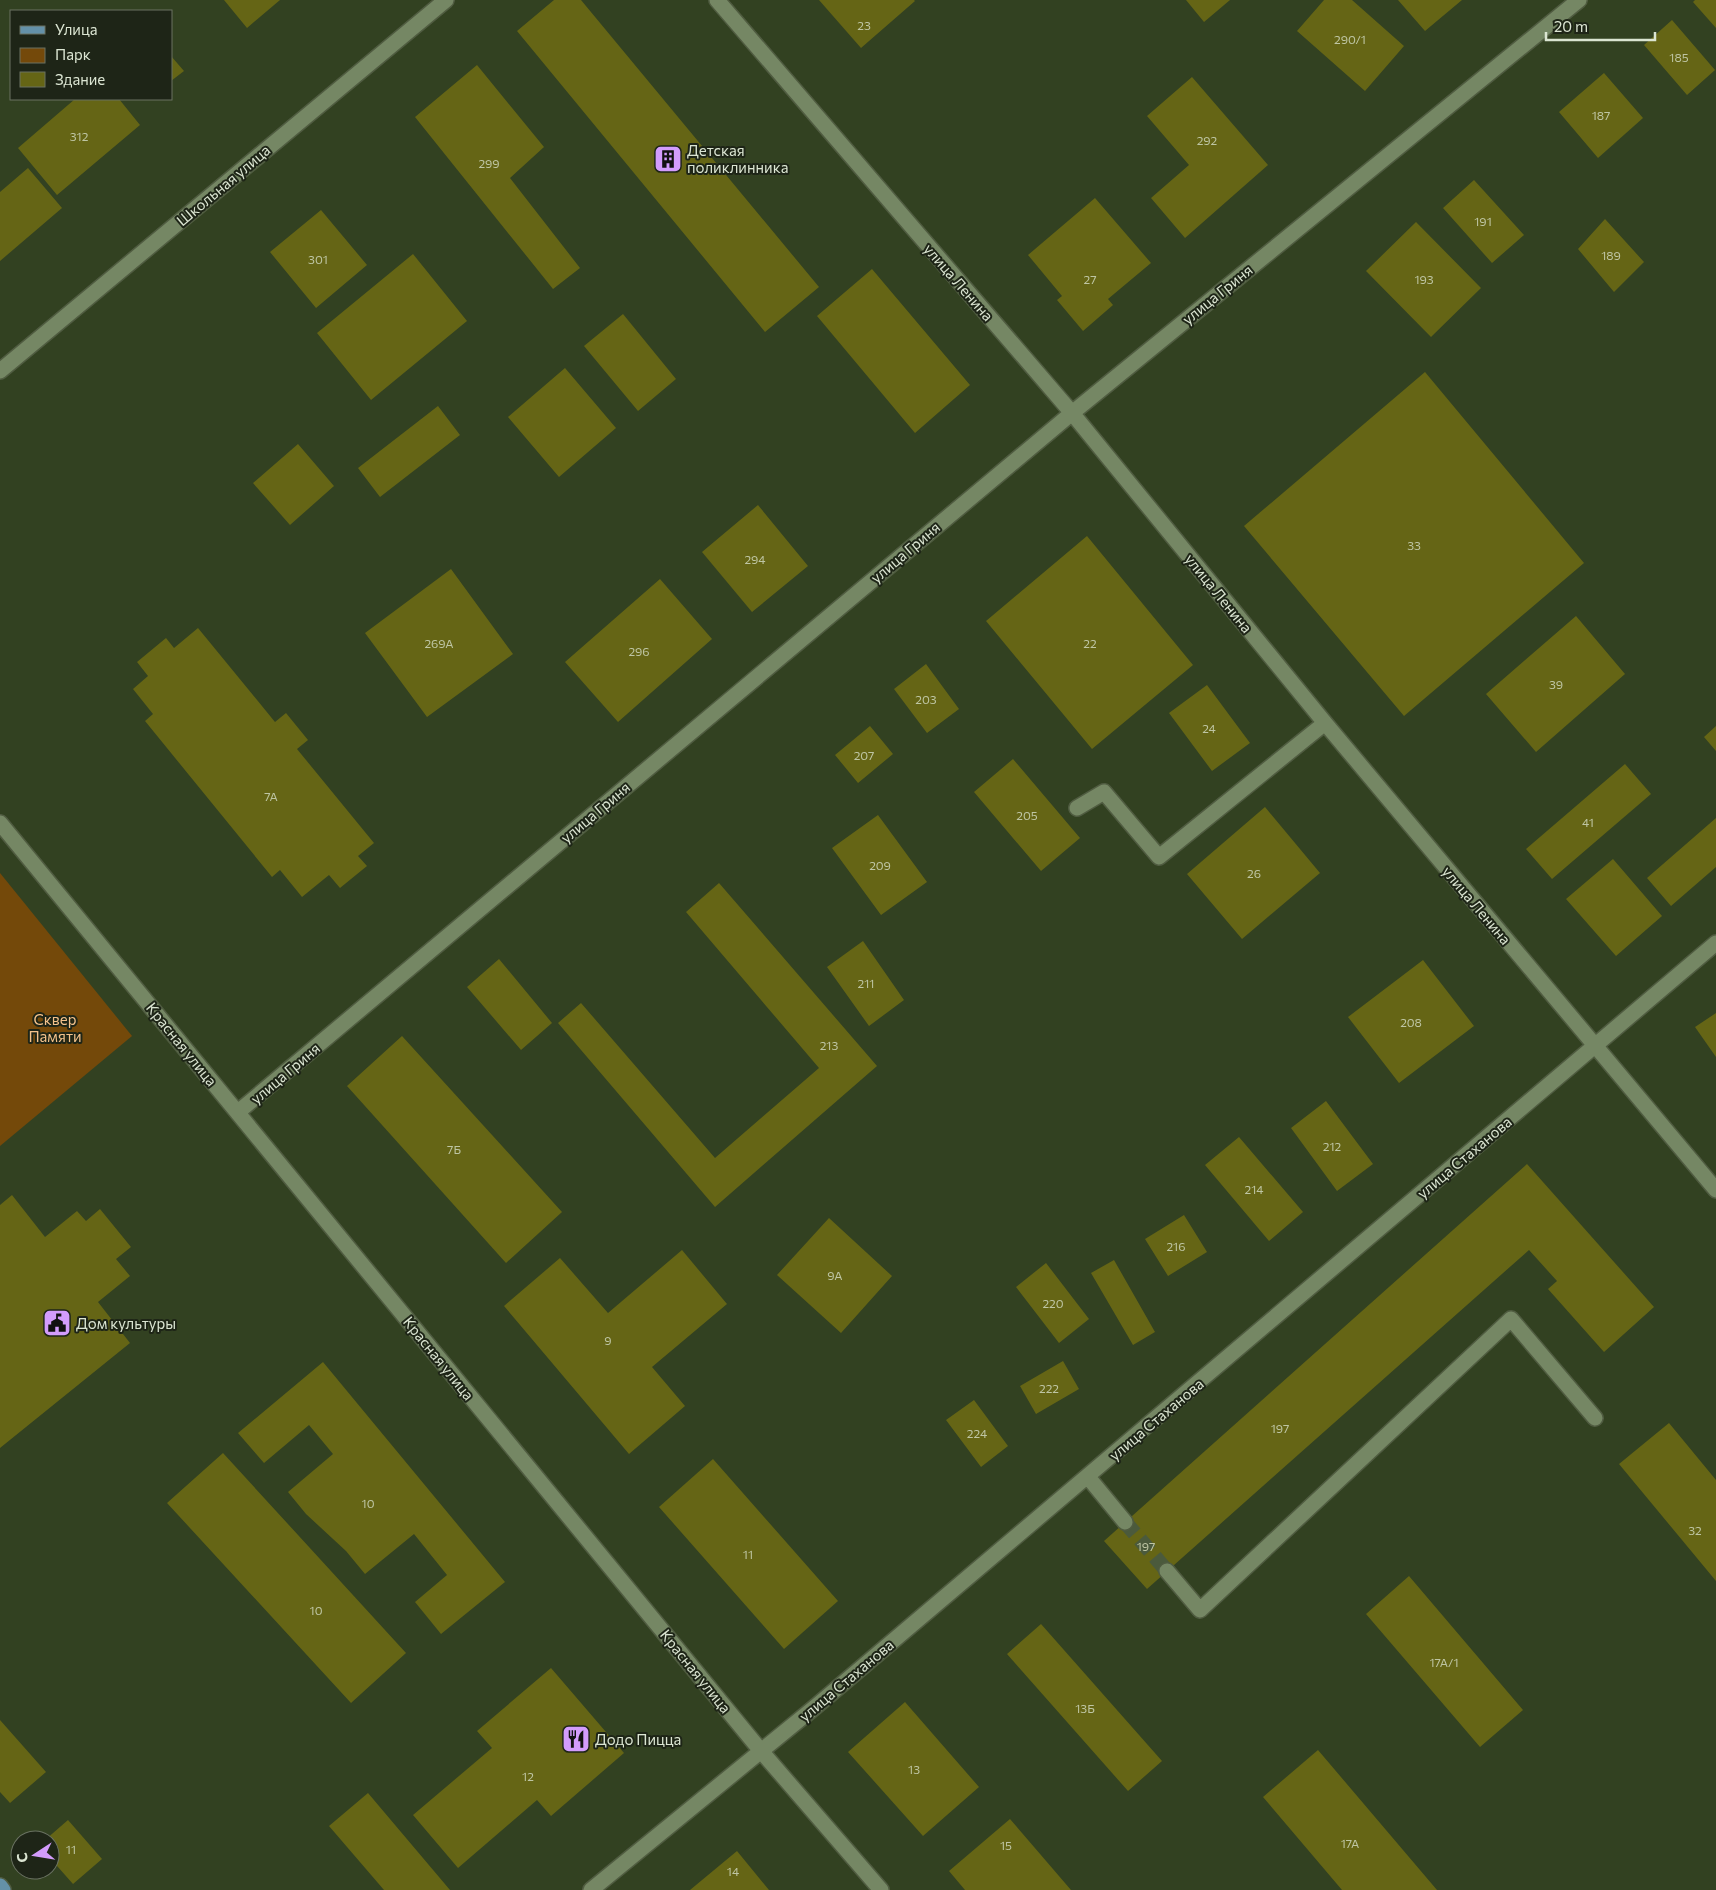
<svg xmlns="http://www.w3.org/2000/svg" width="1716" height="1890" font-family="Commissioner,sans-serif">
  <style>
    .green { fill: #74490a }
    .building { fill: #656515 }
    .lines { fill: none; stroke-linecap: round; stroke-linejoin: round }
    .minor-tunnel { stroke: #4b5a3c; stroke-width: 15; stroke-dasharray: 15 8; stroke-linecap: butt }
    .minor-casing { stroke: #505c41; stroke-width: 18 }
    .major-casing { stroke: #505c41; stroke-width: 18 }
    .minor { stroke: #758764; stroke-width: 15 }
    .major { stroke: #6491a8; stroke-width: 15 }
    .labels { text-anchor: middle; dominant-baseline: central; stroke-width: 4; stroke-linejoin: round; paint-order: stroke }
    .number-label { font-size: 12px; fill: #bec5a3 }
    .poi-label { font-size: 15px; fill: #dbe5d2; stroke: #1e2517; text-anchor: start }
    .street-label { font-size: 15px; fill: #dbe5d2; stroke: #1e2517 }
    .park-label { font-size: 15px; fill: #f4c28b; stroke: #1e2517 }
  </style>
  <rect width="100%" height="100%" fill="#324121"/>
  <path class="green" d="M 0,873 L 132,1036 L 0,1146 Z"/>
  <path class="building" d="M 224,0 L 280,0 L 247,28 Z
    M 554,0 L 581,0 L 819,287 L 765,332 L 517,31 Z
    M 819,0 L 914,0 L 915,1 L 861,48 Z
    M 1186,0 L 1230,0 L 1204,22 Z
    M 1324,0 L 1352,0 L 1404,46 L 1365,91 L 1297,31 Z
    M 1398,0 L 1462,0 L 1425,31 Z
    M 1695,0 L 1716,0 L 1716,28 L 1693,2 Z
    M 1672,20 L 1715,70 L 1687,95 L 1644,45 Z
    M 171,56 L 184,71 L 171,81 Z
    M 477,65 L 544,147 L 510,178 L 580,268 L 553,289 L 415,117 Z
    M 1604,73 L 1643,118 L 1598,158 L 1559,112 Z
    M 1192,77 L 1268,165 L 1185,238 L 1151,198 L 1189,165 L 1147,116 Z
    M 75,99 L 119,99 L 140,125 L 57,195 L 18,148 Z
    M 28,168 L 62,208 L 0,261 L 0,192 Z
    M 1474,180 L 1524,235 L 1492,263 L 1443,208 Z
    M 1095,198 L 1151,263 L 1108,299 L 1113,305 L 1083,331 L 1057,300 L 1062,296 L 1028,255 Z
    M 321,210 L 367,265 L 316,308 L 270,252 Z
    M 1605,219 L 1644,262 L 1614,292 L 1578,249 Z
    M 1416,222 L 1481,288 L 1431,337 L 1366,271 Z
    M 413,254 L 467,321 L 371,400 L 317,333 Z
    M 872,269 L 970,385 L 915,433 L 817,316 Z
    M 623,314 L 676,379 L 638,411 L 584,346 Z
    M 565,368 L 616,428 L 559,477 L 508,417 Z
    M 1425,372 L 1584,563 L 1404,716 L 1244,526 Z
    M 438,406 L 460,435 L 380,497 L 358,468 Z
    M 298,444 L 334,486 L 290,525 L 253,483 Z
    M 758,505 L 808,566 L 752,612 L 702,552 Z
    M 1087,536 L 1193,665 L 1092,749 L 986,621 Z
    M 451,569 L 513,654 L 427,717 L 365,633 Z
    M 660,579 L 712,639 L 618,722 L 565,662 Z
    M 1576,616 L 1625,674 L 1536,752 L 1486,694 Z
    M 198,628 L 275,722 L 286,713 L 308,740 L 297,749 L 374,843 L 358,856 L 367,866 L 340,888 L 329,875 L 302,897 L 280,870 L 272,877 L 145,721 L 153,714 L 133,689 L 148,676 L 137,662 L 166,638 L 174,648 Z
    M 926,664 L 959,709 L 927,733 L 894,689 Z
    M 1207,685 L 1250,743 L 1212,771 L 1169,713 Z
    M 870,726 L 893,754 L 858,783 L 835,755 Z
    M 1716,726 L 1716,751 L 1704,737 Z
    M 1013,759 L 1080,838 L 1041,871 L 974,792 Z
    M 1625,764 L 1651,794 L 1552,879 L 1526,849 Z
    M 1265,807 L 1320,873 L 1242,939 L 1187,874 Z
    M 878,815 L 927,882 L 881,915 L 832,848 Z
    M 1716,818 L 1716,867 L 1671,906 L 1647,878 Z
    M 1613,859 L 1662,916 L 1616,956 L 1566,899 Z
    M 719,883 L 877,1066 L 715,1207 L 558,1023 L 581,1003 L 715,1158 L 819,1068 L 686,912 Z
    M 863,941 L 904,1000 L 869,1026 L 827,967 Z
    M 499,959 L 552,1023 L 521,1050 L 467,987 Z
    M 1423,960 L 1474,1026 L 1399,1083 L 1348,1017 Z
    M 1716,1013 L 1716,1057 L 1695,1027 Z
    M 402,1036 L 562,1212 L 506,1263 L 347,1086 Z
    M 1326,1101 L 1373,1164 L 1337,1191 L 1291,1128 Z
    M 1239,1137 L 1303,1212 L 1269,1241 L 1205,1165 Z
    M 1527,1164 L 1654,1307 L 1604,1352 L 1548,1289 L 1557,1281 L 1529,1250 L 1147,1589 L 1104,1541 Z
    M 12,1195 L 45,1237 L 77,1211 L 86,1221 L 100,1209 L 131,1247 L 116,1259 L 130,1276 L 98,1302 L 130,1343 L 0,1448 L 0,1205 Z
    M 1184,1215 L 1207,1252 L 1168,1276 L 1145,1239 Z
    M 829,1218 L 892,1276 L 841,1333 L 777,1275 Z
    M 682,1250 L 727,1304 L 652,1367 L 685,1406 L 629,1454 L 504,1306 L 560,1258 L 608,1313 Z
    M 1114,1260 L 1155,1332 L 1133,1345 L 1091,1273 Z
    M 1046,1263 L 1089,1319 L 1059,1343 L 1016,1287 Z
    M 1063,1361 L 1079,1389 L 1036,1414 L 1020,1386 Z
    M 323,1362 L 505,1582 L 441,1634 L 415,1602 L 447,1575 L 414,1534 L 365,1574 L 346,1551 L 306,1514 L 288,1492 L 333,1454 L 309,1425 L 264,1463 L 238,1433 Z
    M 974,1400 L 1008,1446 L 981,1467 L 946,1420 Z
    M 1669,1423 L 1716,1480 L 1716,1581 L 1619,1464 Z
    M 223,1453 L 406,1653 L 351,1703 L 167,1503 Z
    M 713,1459 L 838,1601 L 784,1649 L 659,1507 Z
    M 1409,1576 L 1523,1710 L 1480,1747 L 1366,1614 Z
    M 1041,1624 L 1162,1761 L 1128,1791 L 1007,1654 Z
    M 551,1668 L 624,1753 L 551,1816 L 537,1800 L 458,1868 L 413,1815 L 492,1748 L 477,1731 Z
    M 905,1702 L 979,1787 L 923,1836 L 848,1752 Z
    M 0,1720 L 46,1772 L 10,1803 L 0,1792 Z
    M 1318,1750 L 1437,1890 L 1342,1890 L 1263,1797 Z
    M 368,1793 L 450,1890 L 384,1890 L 329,1826 Z
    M 1010,1819 L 1071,1890 L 965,1890 L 949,1871 Z
    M 68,1820 L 102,1859 L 73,1884 L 50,1858 L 50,1840 L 45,1840 Z
    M 737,1851 L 769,1890 L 690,1890 Z"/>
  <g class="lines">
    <path class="minor-tunnel" d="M 1125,1522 L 1167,1571"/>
    <defs>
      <path id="minor" d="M 717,0 L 1072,413 L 1325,723 L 1716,1190
        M 0,371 L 446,0
        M 1077,808 L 1104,792 L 1159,857 L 1325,723
        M 0,823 L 761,1751 L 881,1890
        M 238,1112 L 1072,413 L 1579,0
        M 1088,1477 L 1125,1522
        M 1167,1571 L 1200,1610 L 1511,1319 L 1595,1418
        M 591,1890 L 815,1707 L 1716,943"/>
      <path id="major" d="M 0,1886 L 3,1890"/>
    </defs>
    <use href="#minor" class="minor-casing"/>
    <use href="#major" class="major-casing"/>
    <use href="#minor" class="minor"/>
    <use href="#major" class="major"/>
  </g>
  <defs>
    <symbol id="building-square" viewBox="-11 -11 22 22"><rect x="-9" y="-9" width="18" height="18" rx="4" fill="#d39cfc" stroke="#1e2517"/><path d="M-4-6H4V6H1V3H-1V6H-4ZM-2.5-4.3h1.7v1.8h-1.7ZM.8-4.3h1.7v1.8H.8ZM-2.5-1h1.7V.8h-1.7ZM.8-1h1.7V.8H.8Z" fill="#111"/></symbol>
    <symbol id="civic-square" viewBox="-11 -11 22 22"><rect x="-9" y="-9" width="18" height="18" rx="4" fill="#d39cfc" stroke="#1e2517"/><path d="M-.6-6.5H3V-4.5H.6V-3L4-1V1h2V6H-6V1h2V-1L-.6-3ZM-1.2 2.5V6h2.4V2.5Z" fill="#111"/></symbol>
    <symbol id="restaurant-square" viewBox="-11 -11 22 22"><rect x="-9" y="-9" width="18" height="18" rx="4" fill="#d39cfc" stroke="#1e2517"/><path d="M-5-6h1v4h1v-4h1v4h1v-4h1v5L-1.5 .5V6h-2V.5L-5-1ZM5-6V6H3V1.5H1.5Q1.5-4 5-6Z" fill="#111"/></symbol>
  </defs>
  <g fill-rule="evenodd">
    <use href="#building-square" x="652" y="143" width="32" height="32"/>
    <use href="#civic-square" x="41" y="1307" width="32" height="32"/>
    <use href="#restaurant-square" x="560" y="1723" width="32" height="32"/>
  </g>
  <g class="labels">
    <g class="number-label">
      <text x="864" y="25">23</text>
      <text x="1350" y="39">290/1</text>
      <text x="1679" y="57">185</text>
      <text x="1601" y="115">187</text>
      <text x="79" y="136">312</text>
      <text x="1207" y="140">292</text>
      <text x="489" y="163">299</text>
      <text x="1483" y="221">191</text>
      <text x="1611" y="255">189</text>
      <text x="318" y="259">301</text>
      <text x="1090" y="279">27</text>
      <text x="1424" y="279">193</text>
      <text x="1414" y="545">33</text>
      <text x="755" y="559">294</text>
      <text x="439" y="643">269А</text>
      <text x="1090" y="643">22</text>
      <text x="639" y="651">296</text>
      <text x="1556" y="684">39</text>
      <text x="926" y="699">203</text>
      <text x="1209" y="728">24</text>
      <text x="864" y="755">207</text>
      <text x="271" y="796">7А</text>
      <text x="1027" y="815">205</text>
      <text x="1588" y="822">41</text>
      <text x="880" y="865">209</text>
      <text x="1254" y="873">26</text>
      <text x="866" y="983">211</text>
      <text x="1411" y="1022">208</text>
      <text x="829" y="1045">213</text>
      <text x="1332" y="1146">212</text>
      <text x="454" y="1149">7Б</text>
      <text x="1254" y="1189">214</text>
      <text x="1176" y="1246">216</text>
      <text x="835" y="1275">9А</text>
      <text x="1053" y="1303">220</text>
      <text x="608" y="1340">9</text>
      <text x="1049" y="1388">222</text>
      <text x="1280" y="1428">197</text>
      <text x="977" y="1433">224</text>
      <text x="368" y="1503">10</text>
      <text x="1695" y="1530">32</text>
      <text x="1146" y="1546">197</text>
      <text x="748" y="1554">11</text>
      <text x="316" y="1610">10</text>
      <text x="1444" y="1662">17А/1</text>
      <text x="1085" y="1708">13Б</text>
      <text x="914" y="1769">13</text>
      <text x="528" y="1776">12</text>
      <text x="1350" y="1843">17А</text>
      <text x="1006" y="1845">15</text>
      <text x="71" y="1849">11</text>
      <text x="733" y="1871">14</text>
    </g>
    <g class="poi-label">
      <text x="687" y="150">Детская<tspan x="687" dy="17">поликлинника</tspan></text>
      <text x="76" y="1323">Дом культуры</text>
      <text x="595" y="1739">Додо Пицца</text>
    </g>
    <g class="street-label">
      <text transform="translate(223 185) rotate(-40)">Школьная улица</text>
      <text transform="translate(959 282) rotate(49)">улица Ленина</text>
      <text transform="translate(1217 294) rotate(-39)">улица Гриня</text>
      <text transform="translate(905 552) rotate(-40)">улица Гриня</text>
      <text transform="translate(1219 593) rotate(51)">улица Ленина</text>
      <text transform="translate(595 812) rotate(-40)">улица Гриня</text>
      <text transform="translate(1477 905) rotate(50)">улица Ленина</text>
      <text transform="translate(182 1044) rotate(51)">Красная улица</text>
      <text transform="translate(285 1073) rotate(-40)">улица Гриня</text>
      <text transform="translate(1464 1157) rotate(-40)">улица Стаханова</text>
      <text transform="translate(439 1358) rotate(51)">Красная улица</text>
      <text transform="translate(1156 1419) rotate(-40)">улица Стаханова</text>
      <text transform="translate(696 1671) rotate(51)">Красная улица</text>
      <text transform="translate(846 1680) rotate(-40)">улица Стаханова</text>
    </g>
    <g class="park-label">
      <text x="55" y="1019">Сквер<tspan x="55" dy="17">Памяти</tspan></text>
    </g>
  </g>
  <rect x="10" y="10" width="162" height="90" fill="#1e2517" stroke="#6a7262"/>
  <rect x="20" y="26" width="25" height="8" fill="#6491a8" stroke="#6a7262"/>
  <text x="55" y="35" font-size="15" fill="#dbe5d2">Улица</text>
  <rect x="20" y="48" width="25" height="15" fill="#74490a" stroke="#6a7262"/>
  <text x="55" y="60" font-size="15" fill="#dbe5d2">Парк</text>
  <rect x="20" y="72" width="25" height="15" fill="#656515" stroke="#6a7262"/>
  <text x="55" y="85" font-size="15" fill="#dbe5d2">Здание</text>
  <g transform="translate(35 1855) rotate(258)"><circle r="24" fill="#1e2517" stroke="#6a7262"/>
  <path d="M0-4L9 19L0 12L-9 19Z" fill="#d39cfc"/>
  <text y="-8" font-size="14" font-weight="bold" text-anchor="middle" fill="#dbe5d2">С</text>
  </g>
  <path d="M1546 32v8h109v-8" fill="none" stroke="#dbe5d2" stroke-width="2.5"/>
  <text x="1554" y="32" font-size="15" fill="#dbe5d2" stroke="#1e2517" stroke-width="4" paint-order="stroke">20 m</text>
</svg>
